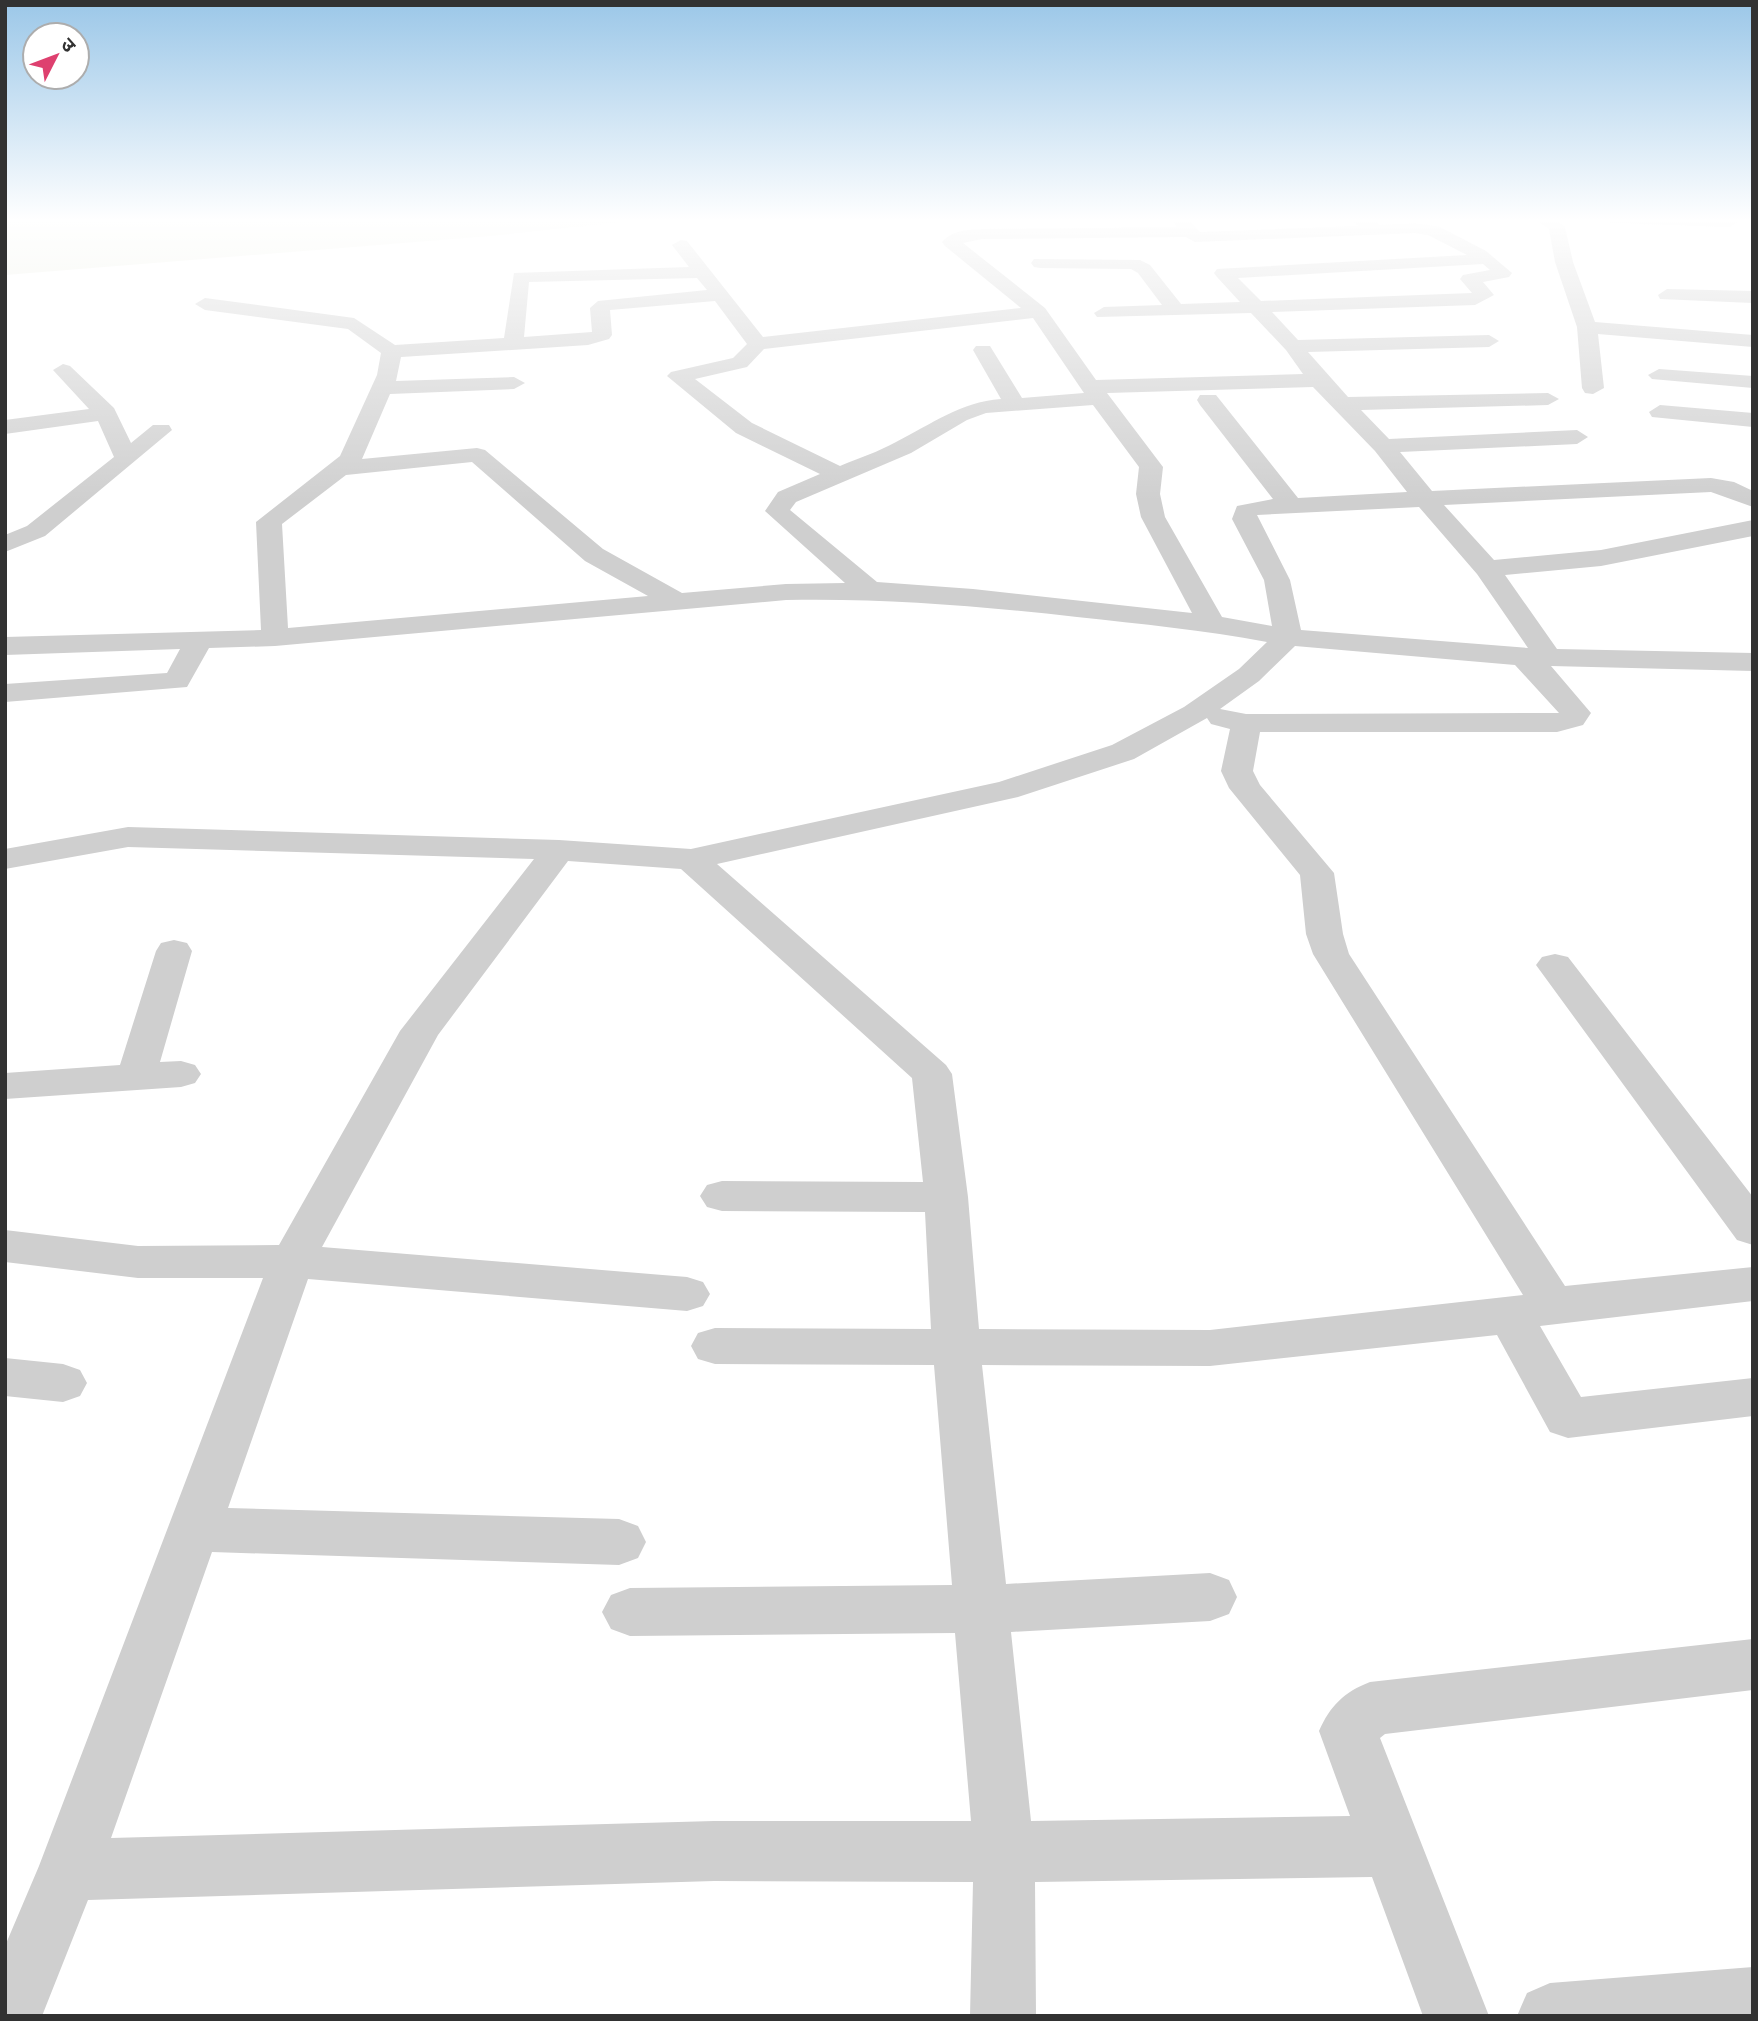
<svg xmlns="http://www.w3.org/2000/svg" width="1758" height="2021" font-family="'Space Grotesk','Noto Sans Devanagari',sans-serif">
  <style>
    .green { fill: #e8ebde }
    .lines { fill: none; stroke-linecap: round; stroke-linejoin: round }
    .street { fill: #cfcfcf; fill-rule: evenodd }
  </style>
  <rect width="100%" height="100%" fill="#fff"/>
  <path class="green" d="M 5,218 L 661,218 L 490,236 L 5,275 Z"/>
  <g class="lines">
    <path class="street" d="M 1170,218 L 1187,218 L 1200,232 L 1358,226 L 1350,218 L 1370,218 L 1380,225 L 1415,223 L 1440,227 L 1486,251 L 1512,273 L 1509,277 L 1483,282 L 1494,295 L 1475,305 L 1272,312 L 1298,340 L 1489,335 L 1499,341 L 1489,347 L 1308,352 L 1348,397 L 1548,393 L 1559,399 L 1548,405 L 1361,410 L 1389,439 L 1577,430 L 1588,437 L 1577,444 L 1400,452 L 1432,491 L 1711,478 L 1734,482 L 1753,491 L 1753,507 L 1711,492 L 1444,505 L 1494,560 L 1601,550 L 1753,520 L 1753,536 L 1601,566 L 1505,575 L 1557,649 L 1753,653 L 1753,671 L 1551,666 L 1591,713 L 1583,725 L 1557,732 L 1260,732 L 1253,771 L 1260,785 L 1334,873 L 1343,934 L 1349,954 L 1565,1286 L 1753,1267 L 1753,1301 L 1540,1326 L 1581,1397 L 1753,1378 L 1753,1416 L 1568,1438 L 1550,1432 L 1497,1335 L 1210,1366 L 982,1365 L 1006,1584 L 1210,1573 L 1229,1580 L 1237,1597 L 1229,1614 L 1210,1621 L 1011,1632 L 1031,1821 L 1350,1816 L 1319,1731 C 1330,1706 1344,1692 1370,1682 L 1753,1639 L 1753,1690 L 1385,1734 L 1380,1738 L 1489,2016 L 1423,2016 L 1372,1877 L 1035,1882 L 1036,2016 L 970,2016 L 973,1882 L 714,1881 L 88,1900 L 42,2016 L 5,2016 L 5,1946 L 39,1866 L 263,1278 L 138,1278 L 5,1262 L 5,1230 L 138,1246 L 279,1245 L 400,1031 L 534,859 L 128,847 L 5,869 L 5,849 L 128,827 L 559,840 L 691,849 L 999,782 L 1112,745 L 1184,707 L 1239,669 L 1267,642 C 1204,630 1141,624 1077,617 C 980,606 884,598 786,600 L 275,646 L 209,648 L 187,687 L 5,702 L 5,684 L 167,673 L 180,649 L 5,655 L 5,637 L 261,630 L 256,522 L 340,456 L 377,375 L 381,353 L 348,329 L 205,310 L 195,304 L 205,298 L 354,318 L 395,345 L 504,338 L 514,273 L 689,267 L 672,245 L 681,240 L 687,241 L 763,337 L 1021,308 L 945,246 L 942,242 C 953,230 967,230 982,229 L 1177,227 ZM 1415,233 L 1428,235 L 1467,255 L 1217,269 L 1214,273 L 1217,277 L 1240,302 L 1181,304 L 1150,265 L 1140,260 L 1034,259 L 1031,263 L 1034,267 L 1040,268 L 1131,269 L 1138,273 L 1162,305 L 1104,307 L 1094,313 L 1097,317 L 1251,313 L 1286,350 L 1303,374 L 1096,380 L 1045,308 L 963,243 L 982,239 L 1186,237 L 1195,242 ZM 1483,264 L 1490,270 L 1463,275 L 1460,279 L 1472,293 L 1261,301 L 1238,278 ZM 697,278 L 707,290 L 598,301 L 590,308 L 592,332 L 524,337 L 529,282 ZM 715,301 L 747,344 L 733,358 L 671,372 L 667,376 L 736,433 L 820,474 L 778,492 L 765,511 L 845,583 L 786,584 L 682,593 L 603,549 L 485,450 L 477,448 L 362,459 L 390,394 L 514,389 L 525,383 L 514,377 L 396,381 L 401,357 L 588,345 L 609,339 L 612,335 L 610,310 ZM 1033,318 L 1084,393 L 1022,398 L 990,346 L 976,346 L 973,350 L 1001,399 C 960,402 932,424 896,442 C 878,452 859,458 840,466 L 752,423 L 695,379 L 747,367 L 764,349 ZM 1313,387 L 1375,451 L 1407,492 L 1298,498 L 1216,395 L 1200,395 L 1197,400 L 1200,405 L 1273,499 L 1237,506 L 1232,519 L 1264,580 L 1272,626 L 1222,617 L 1165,517 L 1160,494 L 1163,467 L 1107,393 ZM 1093,405 L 1139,467 L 1136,494 L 1141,517 L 1192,613 L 973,589 L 877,582 L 790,510 L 796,502 L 911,453 L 967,420 L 986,413 ZM 472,462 L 585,561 L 648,596 L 288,628 L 282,524 L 346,475 ZM 1419,507 L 1477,574 L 1528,648 L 1301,630 L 1290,580 L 1257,515 ZM 1295,646 L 1515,665 L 1559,713 L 1246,714 L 1220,709 L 1259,681 ZM 1207,718 L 1211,724 L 1230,729 L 1221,771 L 1229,788 L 1300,875 L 1306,934 L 1313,954 L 1523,1295 L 1210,1330 L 979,1329 L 968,1197 L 952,1074 L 946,1065 L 717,864 L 1018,797 L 1134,759 ZM 568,861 L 681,869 L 912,1078 L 923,1182 L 722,1181 L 707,1185 L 700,1196 L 707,1207 L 722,1211 L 925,1212 L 931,1329 L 715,1328 L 698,1333 L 691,1346 L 698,1359 L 715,1364 L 934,1365 L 952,1585 L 630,1588 L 611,1595 L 602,1612 L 611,1629 L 630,1636 L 955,1633 L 971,1821 L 714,1821 L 111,1838 L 212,1552 L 619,1565 L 638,1558 L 646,1542 L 638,1526 L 619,1519 L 228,1508 L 308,1279 L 687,1311 L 703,1306 L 710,1294 L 703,1282 L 687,1277 L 322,1247 L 438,1035 Z
      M 1533,218 L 1554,218 L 1565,227 L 1573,262 L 1595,322 L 1753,335 L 1753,347 L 1598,334 L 1604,388 L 1593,394 L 1585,393 L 1582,388 L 1577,327 L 1555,262 L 1549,229 Z
      M 1603,218 L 1735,218 L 1738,222 L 1730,227 L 1611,223 Z
      M 1667,289 L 1753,291 L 1753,303 L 1660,299 L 1658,295 Z
      M 63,364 L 70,366 L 114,408 L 131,443 L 153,425 L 169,425 L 172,430 L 45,536 L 5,552 L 5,535 L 27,526 L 114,457 L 98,421 L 5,434 L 5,420 L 89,409 L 53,370 Z
      M 1659,369 L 1753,376 L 1753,388 L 1652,379 L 1648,375 Z
      M 1660,405 L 1753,413 L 1753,427 L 1652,417 L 1649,412 Z
      M 174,940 L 187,943 L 192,951 L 160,1062 L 181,1061 L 195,1065 L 201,1074 L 195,1083 L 181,1087 L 5,1099 L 5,1073 L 120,1065 L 156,951 L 161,943 Z
      M 1555,954 L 1568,957 L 1753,1197 L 1753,1245 L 1737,1240 L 1536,965 L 1542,957 Z
      M 5,1358 L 63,1364 L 80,1370 L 87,1383 L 80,1396 L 63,1402 L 5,1396 Z
      M 1753,1967 L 1753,2016 L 1517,2016 L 1527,1993 L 1550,1983 Z"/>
  </g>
  <linearGradient id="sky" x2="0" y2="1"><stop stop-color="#9bc7e8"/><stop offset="0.44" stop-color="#fff"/><stop offset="1" stop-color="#fff" stop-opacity="0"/></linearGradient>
  <rect width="1758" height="501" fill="url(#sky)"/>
  <rect width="1758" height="2021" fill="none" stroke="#323232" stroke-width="14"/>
  <g transform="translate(56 56) rotate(48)"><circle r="33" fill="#ffffff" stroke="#adadad" stroke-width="2"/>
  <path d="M0-5L12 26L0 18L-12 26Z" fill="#de406f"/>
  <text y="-10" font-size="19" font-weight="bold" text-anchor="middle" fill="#323232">उ</text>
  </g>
</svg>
